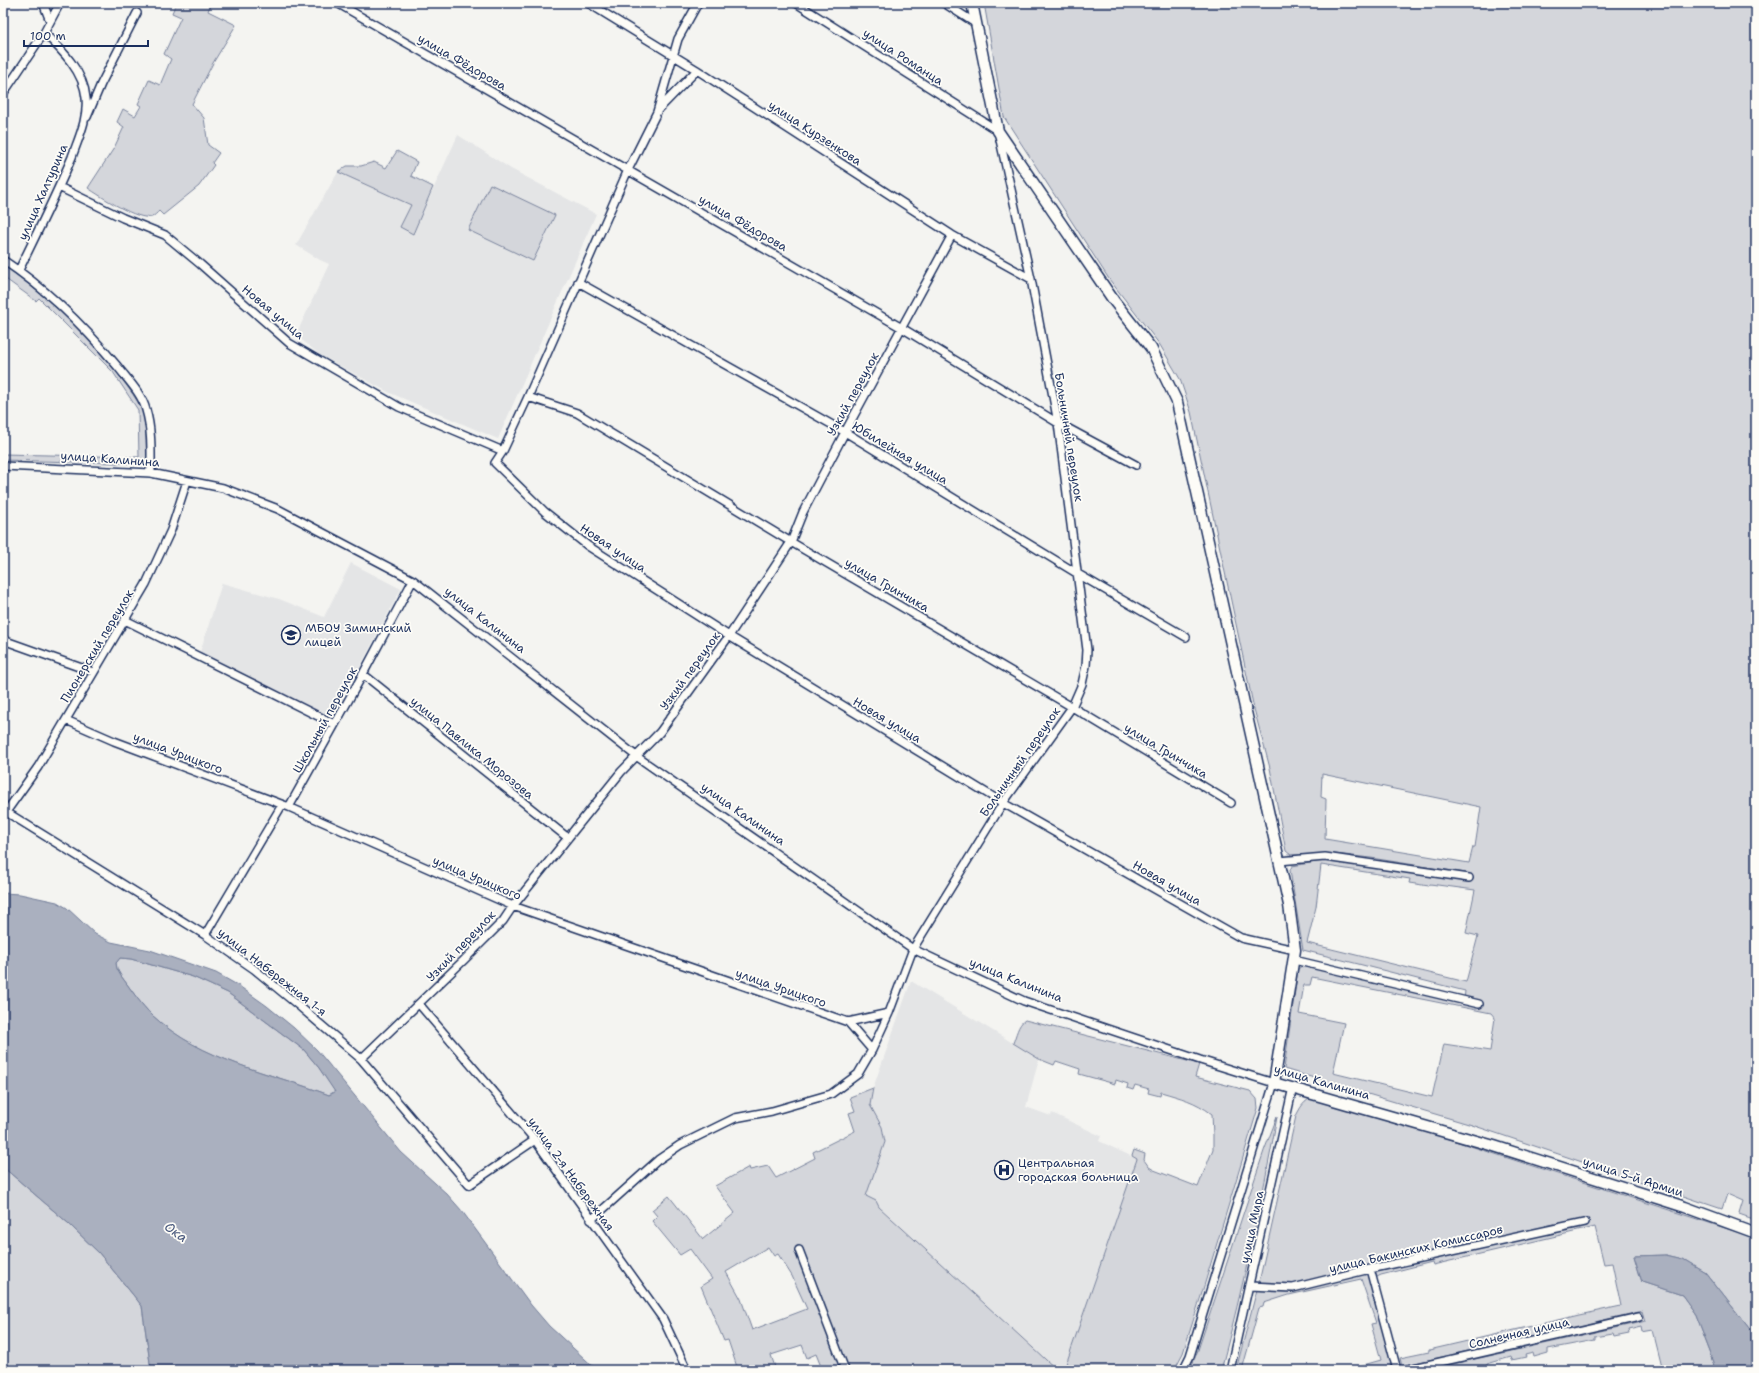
<svg xmlns="http://www.w3.org/2000/svg" width="1759" height="1373" font-family="'Shantell Sans',sans-serif">
  <style>
    .built { fill: #e4e5e6 }
    .green { fill: #d4d6db; stroke: #78829c; fill-rule: evenodd }
    .water { fill: #aab0bf; stroke: #717c98; fill-rule: evenodd }
    .lines { fill: none; stroke-linecap: round; stroke-linejoin: round }
    .street-casing { stroke: #1b2f5e; stroke-width: 10 }
    .secondary-casing { stroke: #1b2f5e; stroke-width: 13 }
    .street { stroke: #fdfcf7; stroke-width: 7 }
    .secondary { stroke: #fdfcf7; stroke-width: 10 }
    .labels { text-anchor: middle; dominant-baseline: central; stroke-width: 3.5; stroke-linejoin: round; paint-order: stroke }
    .street-label { font-size: 12px; fill: #1b2f5e; stroke: #fdfcf7 }
    .poi-label { font-size: 12px; fill: #1b2f5e; stroke: #fdfcf7; text-anchor: start }
    .water-label { font-size: 13px; font-style: italic; fill: #46567b; stroke: #fdfcf7 }
  </style>
  <rect width="100%" height="100%" fill="#f4f4f1"/>
  <filter id="ink" filterUnits="userSpaceOnUse"><feTurbulence type="fractalNoise" baseFrequency=".025" numOctaves="2"/><feDisplacementMap in="SourceGraphic" scale="8" xChannelSelector="R" yChannelSelector="G"/><feConvolveMatrix kernelMatrix="1 2 1 2 8 2 1 2 1" color-interpolation-filters="sRGB"/></filter>
  <g filter="url(#ink)">
    <path class="built" d="M 458,135 L 511,169 L 596,214 L 498,439 L 388,392 L 320,355 L 296,335 L 329,264 L 320,260 L 296,245 L 338,172 L 411,205 L 413,233 Z
      M 351,563 L 401,589 L 336,712 L 325,716 L 200,652 L 222,583 L 279,599 L 324,617 Z
      M 911,981 L 1039,1059 L 1026,1107 L 1051,1116 L 1052,1113 L 1101,1136 L 1099,1141 L 1137,1159 L 1064,1370 L 1057,1370 L 879,1207 L 876,1201 L 865,1196 L 885,1142 L 882,1127 L 870,1105 L 873,1088 Z"/>
    <path class="green" d="M 176,3 L 211,3 L 208,11 L 236,25 L 213,63 L 192,104 L 204,118 L 208,145 L 219,153 L 212,163 L 214,165 L 199,186 L 163,215 L 159,211 C 157,213 154,216 152,217 C 138,221 100,196 88,188 L 114,148 L 124,127 L 117,122 L 123,109 L 135,116 L 141,106 L 138,104 L 149,80 L 160,85 L 171,59 L 164,54 L 181,17 L 172,13 Z
      M 984,3 L 1756,3 L 1756,1220 L 1739,1214 L 1743,1201 L 1727,1194 L 1722,1209 L 1472,1125 L 1284,1069 L 1298,969 L 1303,965 L 1464,1000 L 1465,991 L 1303,950 L 1290,870 L 1292,866 L 1328,860 L 1471,880 L 1472,874 L 1371,858 L 1335,854 L 1296,855 L 1291,855 L 1286,851 L 1270,768 L 1254,709 L 1191,412 L 1180,379 L 1160,345 L 1109,279 L 1004,117 ZM 1322,774 L 1481,807 L 1475,847 L 1473,847 L 1469,863 L 1325,839 L 1326,799 L 1321,797 ZM 1321,865 L 1410,879 L 1409,883 L 1429,886 L 1430,884 L 1475,890 L 1466,933 L 1478,936 L 1466,982 L 1307,943 L 1316,907 ZM 1312,977 L 1491,1013 L 1495,1018 L 1490,1051 L 1444,1044 L 1432,1097 L 1333,1073 L 1344,1023 L 1299,1014 L 1304,985 L 1310,985 Z
      M 397,151 L 417,162 L 411,176 L 433,187 L 413,234 L 400,227 L 411,205 L 338,172 L 347,166 L 361,166 L 374,162 L 386,168 Z
      M 490,184 L 555,215 L 533,261 L 468,230 Z
      M 3,265 C 48,297 89,335 122,379 C 129,389 137,399 142,410 C 147,424 146,449 147,464 L 3,460 L 3,454 L 139,457 L 138,410 L 113,372 L 39,298 L 36,301 L 3,277 Z
      M 120,958 L 131,959 L 193,977 L 228,993 L 304,1050 L 319,1068 L 335,1091 L 329,1095 C 269,1072 201,1061 153,1016 C 140,1004 131,989 121,976 L 117,969 L 116,963 Z
      M 1025,1020 L 1199,1064 L 1195,1077 L 1250,1091 L 1257,1099 L 1258,1108 L 1201,1296 L 1183,1353 L 1174,1370 L 1064,1370 L 1137,1159 L 1132,1156 L 1134,1150 L 1145,1154 L 1144,1160 L 1149,1167 L 1154,1170 L 1198,1187 L 1213,1149 L 1213,1135 L 1212,1114 C 1195,1101 1181,1098 1161,1092 L 1160,1096 L 1148,1093 L 1149,1089 L 1135,1085 L 1133,1090 L 1127,1088 L 1128,1084 L 1116,1080 L 1115,1084 L 1079,1074 L 1080,1069 L 1056,1061 L 1054,1065 L 1039,1059 L 1013,1043 C 1016,1036 1018,1024 1025,1020 Z
      M 873,1088 L 870,1105 L 882,1127 L 885,1142 L 866,1196 L 876,1201 L 879,1207 L 1057,1370 L 833,1370 L 831,1366 L 822,1369 L 816,1354 L 807,1358 L 802,1345 L 771,1355 L 776,1370 L 738,1370 L 728,1340 L 724,1341 L 701,1286 L 712,1279 L 690,1249 L 680,1255 L 652,1221 L 657,1216 L 652,1210 L 669,1196 L 703,1239 L 735,1213 L 715,1186 L 749,1167 L 750,1170 L 768,1166 L 776,1178 L 815,1158 L 813,1152 L 855,1131 L 849,1113 L 855,1111 L 850,1097 ZM 768,1247 L 774,1256 L 778,1254 L 792,1276 L 807,1309 L 752,1330 L 741,1299 L 726,1272 Z
      M 1314,1097 L 1368,1113 L 1756,1238 L 1756,1337 L 1705,1272 L 1683,1259 L 1666,1255 L 1634,1256 L 1642,1282 L 1682,1295 L 1695,1313 L 1717,1370 L 1663,1370 L 1653,1330 L 1642,1332 L 1641,1327 L 1628,1330 L 1629,1334 L 1614,1337 L 1613,1334 L 1595,1337 L 1595,1340 L 1548,1349 L 1548,1353 L 1534,1357 L 1533,1353 L 1525,1355 L 1526,1357 L 1512,1360 L 1511,1357 L 1487,1364 L 1487,1367 L 1474,1370 L 1426,1370 L 1646,1321 L 1643,1311 L 1402,1366 L 1400,1358 L 1429,1352 L 1429,1350 L 1579,1315 L 1621,1306 L 1612,1263 L 1604,1264 L 1595,1227 L 1433,1265 L 1432,1262 L 1381,1275 L 1375,1278 L 1392,1361 L 1390,1368 L 1388,1370 L 1346,1370 L 1381,1360 L 1371,1324 L 1376,1323 L 1361,1279 L 1289,1295 L 1264,1303 L 1263,1307 L 1259,1308 L 1242,1370 L 1236,1370 L 1260,1278 L 1296,1116 C 1300,1108 1304,1100 1314,1097 Z
      M 1277,1117 C 1262,1202 1243,1286 1221,1370 L 1190,1370 L 1198,1350 L 1264,1151 Z
      M 3,1167 L 68,1223 L 99,1253 L 142,1306 L 151,1370 L 3,1370 Z"/>
    <path class="water" d="M 3,893 L 20,894 L 57,902 L 67,908 L 95,934 L 111,942 L 150,950 L 216,973 L 239,986 L 267,1006 L 294,1028 L 317,1050 L 401,1152 L 447,1194 L 462,1211 L 531,1305 L 549,1326 L 597,1370 L 151,1370 L 142,1306 L 99,1253 L 68,1223 L 3,1167 ZM 120,958 L 131,959 L 193,977 L 228,993 L 304,1050 L 319,1068 L 335,1092 L 329,1095 C 269,1072 202,1061 153,1016 C 140,1004 131,989 121,976 L 117,969 L 116,963 Z
      M 1666,1255 L 1683,1259 L 1705,1272 L 1756,1337 L 1756,1370 L 1717,1370 L 1695,1313 L 1682,1295 L 1642,1282 L 1634,1256 Z"/>
    <g class="lines">
      <defs>
        <path id="street" d="M 43,3 L 50,21
          M 337,3 L 902,328 L 1058,423 L 1136,465
          M 588,3 L 697,70 L 952,235 L 1031,279
          M 698,3 L 678,39 L 657,112 L 628,170 L 528,397 L 503,451 L 495,463 L 545,512 L 588,546 L 729,636 L 1003,803 L 1241,938 L 1295,950
          M 944,3 L 975,23
          M 3,94 L 44,33 L 60,3
          M 658,110 L 697,70
          M 87,117 L 101,84 L 137,13
          M 59,187 L 123,218 L 165,235 L 200,264 L 289,343 L 399,407 L 503,451
          M 3,260 C 47,289 84,326 118,367 C 128,380 142,394 146,410 C 152,430 151,453 151,473
          M 19,270 C 37,233 56,195 72,157 C 79,137 88,119 86,98 C 84,72 62,50 44,33
          M 578,282 L 845,432 L 1078,574 L 1186,637
          M 528,397 L 577,413 L 791,542 L 1072,707 L 1231,803
          M 3,466 L 151,473 L 223,488 L 278,509 L 413,580 L 636,756 L 913,949 L 1024,1001 L 1200,1060 L 1274,1083 L 1190,1356 L 1183,1370
          M 125,620 L 334,724
          M 3,640 L 93,672
          M 363,674 L 568,838
          M 66,720 L 114,741 L 289,807 L 513,906 L 848,1022 L 889,1013
          M 289,807 L 363,674 L 413,580
          M 3,810 L 205,935 L 254,969 L 299,1006 L 361,1059 L 469,1185 L 535,1140
          M 6,812 L 38,767 L 146,584 L 171,530 L 187,481
          M 1279,861 L 1325,857 L 1469,878
          M 205,935 L 282,805
          M 1294,960 L 1479,1004
          M 419,1004 L 535,1140 L 663,1319 L 687,1370
          M 848,1022 L 872,1050
          M 361,1059 L 464,960 L 503,921 L 513,906 L 621,772 L 660,732 L 729,636 L 791,542 L 803,512 L 845,432 L 952,235
          M 591,1220 L 658,1160 L 680,1145 L 735,1118 L 772,1111 L 831,1094 L 858,1074 L 872,1050 L 889,1013 L 913,949 L 1003,803 L 1072,707 L 1082,684 L 1086,666 L 1087,650 L 1058,423 L 1031,279 L 998,131 L 796,3
          M 799,1250 L 845,1370
          M 1370,1269 L 1397,1370
          M 1250,1286 L 1293,1288 L 1370,1269 L 1585,1222
          M 1230,1370 L 1293,1087
          M 1405,1370 L 1639,1317"/>
        <path id="secondary" d="M 972,3 L 998,131 L 1114,301 L 1151,348 L 1177,402 L 1289,905 L 1295,950 L 1274,1083 L 1494,1146 L 1685,1207 L 1756,1233"/>
      </defs>
      <use href="#street" class="street-casing"/>
      <use href="#secondary" class="secondary-casing"/>
      <use href="#street" class="street"/>
      <use href="#secondary" class="secondary"/>
    </g>
  </g>
  <defs>
    <symbol id="school-ring" viewBox="-11 -11 22 22"><circle r="9.5" fill="#fdfcf7" stroke="#1b2f5e" stroke-width="1.5"/><path d="M0-5L7-2L0 1L-7-2ZM-4 1L0 2.5L4 1V4Q0 6-4 4Z" fill="#1b2f5e"/></symbol>
    <symbol id="hospital-ring" viewBox="-11 -11 22 22"><circle r="9.5" fill="#fdfcf7" stroke="#1b2f5e" stroke-width="1.5"/><path d="M-5-5h3v3.5h4V-5h3V5h-3V1.5h-4V5h-3Z" fill="#1b2f5e"/></symbol>
  </defs>
  <g fill-rule="evenodd">
    <use href="#school-ring" x="280" y="624" width="22" height="22"/>
    <use href="#hospital-ring" x="993" y="1159" width="22" height="22"/>
  </g>
  <g class="labels">
    <g class="street-label">
      <text transform="translate(903 57) rotate(33)">улица Романца</text>
      <text transform="translate(462 62) rotate(30)">улица Фёдорова</text>
      <text transform="translate(815 133) rotate(33)">улица Курзенкова</text>
      <text transform="translate(43 192) rotate(-66)">улица Халтурина</text>
      <text transform="translate(743 223) rotate(30)">улица Фёдорова</text>
      <text transform="translate(273 312) rotate(40)">Новая улица</text>
      <text transform="translate(853 394) rotate(-61)">Узкий переулок</text>
      <text transform="translate(1069 437) rotate(81)">Больничный переулок</text>
      <text transform="translate(900 453) rotate(31)">Юбилейная улица</text>
      <text transform="translate(110 459) rotate(4)">улица Калинина</text>
      <text transform="translate(613 548) rotate(34)">Новая улица</text>
      <text transform="translate(887 585) rotate(30)">улица Гринчика</text>
      <text transform="translate(485 620) rotate(38)">улица Калинина</text>
      <text transform="translate(97 646) rotate(-59)">Пионерский переулок</text>
      <text transform="translate(690 671) rotate(-54)">Узкий переулок</text>
      <text transform="translate(325 720) rotate(-61)">Школьный переулок</text>
      <text transform="translate(887 720) rotate(31)">Новая улица</text>
      <text transform="translate(472 748) rotate(39)">улица Павлика Морозова</text>
      <text transform="translate(1166 751) rotate(31)">улица Гринчика</text>
      <text transform="translate(178 753) rotate(21)">улица Урицкого</text>
      <text transform="translate(1020 762) rotate(-55)">Больничный переулок</text>
      <text transform="translate(743 814) rotate(35)">улица Калинина</text>
      <text transform="translate(477 878) rotate(23)">улица Урицкого</text>
      <text transform="translate(1167 883) rotate(30)">Новая улица</text>
      <text transform="translate(461 946) rotate(-46)">Узкий переулок</text>
      <text transform="translate(272 972) rotate(38)">улица Набережная 1-я</text>
      <text transform="translate(1016 980) rotate(22)">улица Калинина</text>
      <text transform="translate(781 988) rotate(19)">улица Урицкого</text>
      <text transform="translate(1322 1082) rotate(16)">улица Калинина</text>
      <text transform="translate(571 1174) rotate(54)">улица 2-я Набережная</text>
      <text transform="translate(1633 1177) rotate(18)">улица 5-й Армии</text>
      <text transform="translate(1252 1227) rotate(-78)">улица Мира</text>
      <text transform="translate(1416 1249) rotate(-13)">улица Бакинских Комиссаров</text>
      <text transform="translate(1519 1333) rotate(-13)">Солнечная улица</text>
    </g>
    <g class="poi-label">
      <text x="305" y="628">МБОУ Зиминский<tspan x="305" dy="14">лицей</tspan></text>
      <text x="1018" y="1163">Центральная<tspan x="1018" dy="14">городская больница</tspan></text>
    </g>
    <g class="water-label">
      <text transform="translate(176 1232) rotate(36)">Ока</text>
    </g>
  </g>
  <rect width="1759" height="1373" fill="none" stroke="#fdfcf7" stroke-width="16"/>
  <rect x="8" y="8" width="1743" height="1357" fill="none" stroke="#1b2f5e" stroke-width="1.5" filter="url(#ink)"/>
  <path d="M24 40v6h124v-6" fill="none" stroke="#1b2f5e" stroke-width="2"/>
  <text x="30" y="40" font-size="12" fill="#1b2f5e" stroke="#fdfcf7" stroke-width="3" paint-order="stroke">100 m</text>
</svg>
